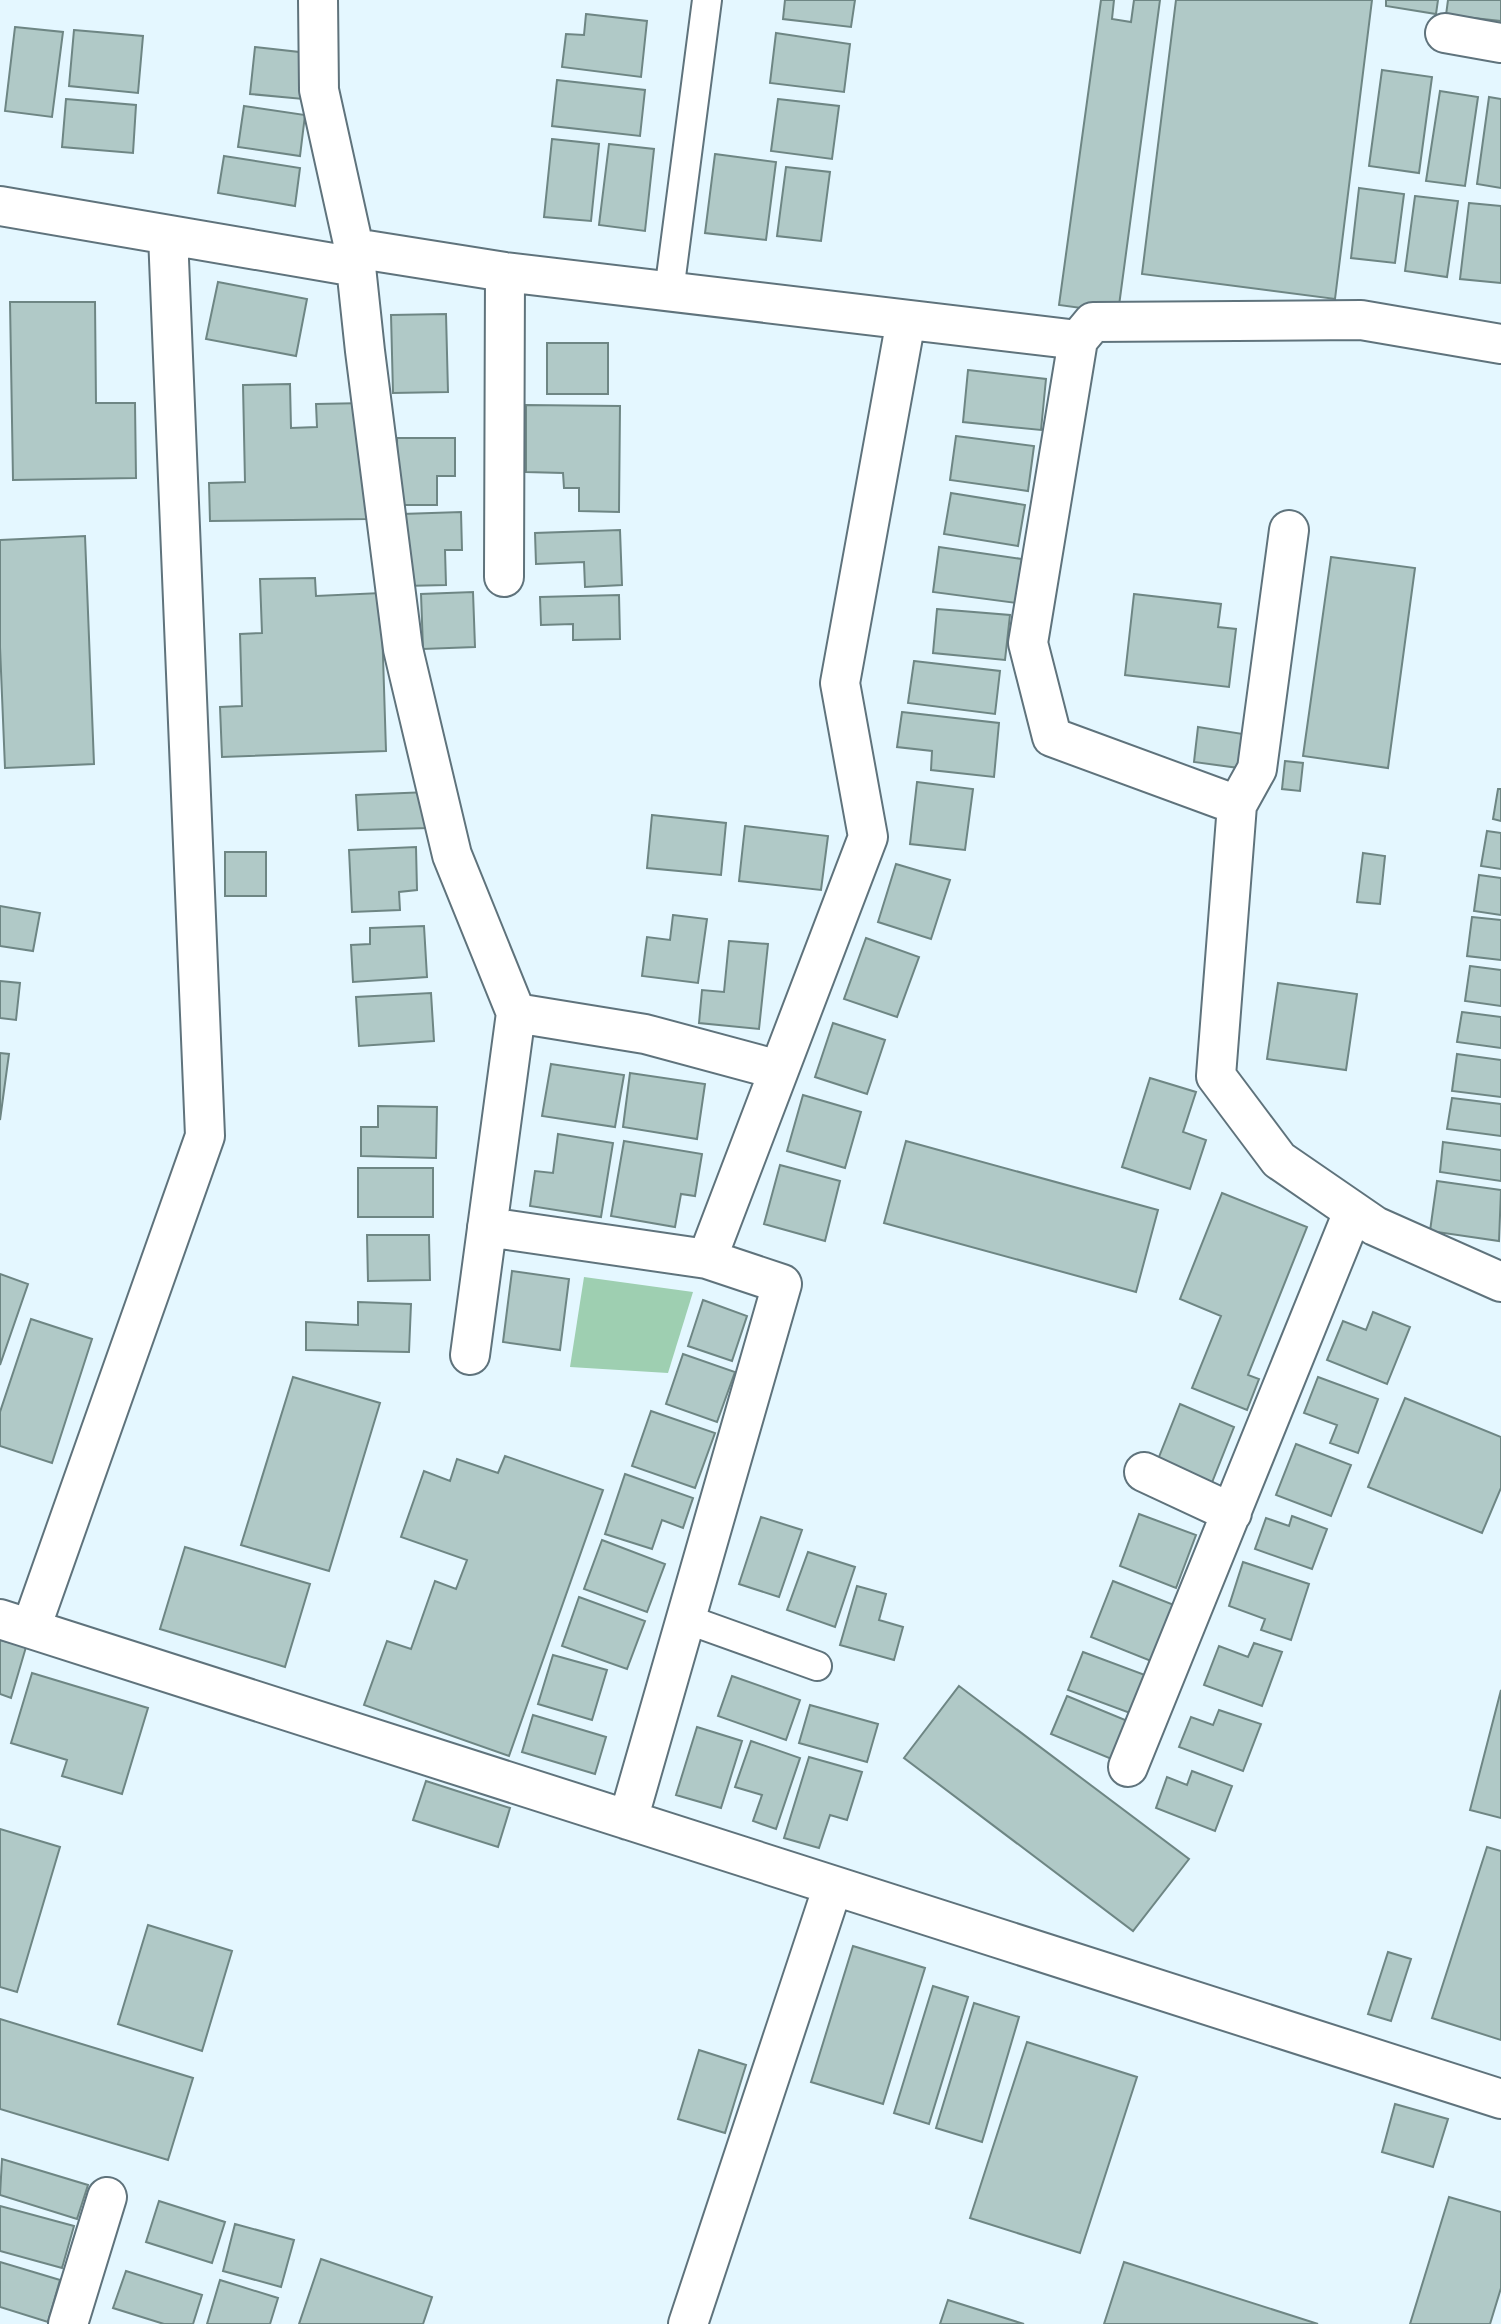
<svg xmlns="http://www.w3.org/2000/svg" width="1501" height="2324" font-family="'Noto Serif',serif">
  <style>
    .green { fill: #9ecfb1 }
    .building { fill: #b0c9c7; stroke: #6e8684; stroke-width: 2 }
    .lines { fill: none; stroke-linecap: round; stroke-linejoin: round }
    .lane-casing { stroke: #5f737c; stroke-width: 32 }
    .street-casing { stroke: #5f737c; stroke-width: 42 }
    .lane { stroke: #fff; stroke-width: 28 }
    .street { stroke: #fff; stroke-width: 38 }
  </style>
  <rect width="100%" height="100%" fill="#e4f7ff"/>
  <path class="green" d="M 584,1277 L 693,1292 L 668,1373 L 570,1367 Z"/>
  <path class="building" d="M 785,0 L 855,0 L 851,27 L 783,19 Z
    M 1101,0 L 1114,0 L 1112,19 L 1131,22 L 1134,0 L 1160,0 L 1118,313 L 1059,305 Z
    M 1176,0 L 1372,0 L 1335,299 L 1142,274 Z
    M 1386,0 L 1438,0 L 1436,14 L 1386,6 Z
    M 1448,0 L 1501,0 L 1501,21 L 1446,15 Z
    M 586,14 L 647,21 L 641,77 L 562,67 L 566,34 L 584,35 Z
    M 15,27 L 63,32 L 52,117 L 5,111 Z
    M 74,30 L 143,36 L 138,93 L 69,86 Z
    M 776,33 L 850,44 L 844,92 L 770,83 Z
    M 255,47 L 308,53 L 303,99 L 250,94 Z
    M 1382,70 L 1432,77 L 1419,173 L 1369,166 Z
    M 557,80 L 645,90 L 640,136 L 552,126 Z
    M 1440,91 L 1478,97 L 1465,186 L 1426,181 Z
    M 1489,97 L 1501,99 L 1501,188 L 1477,184 Z
    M 66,99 L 136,105 L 133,153 L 62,147 Z
    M 778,99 L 839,106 L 832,159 L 771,151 Z
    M 244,106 L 305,115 L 300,156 L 238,147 Z
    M 552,139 L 599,144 L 591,221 L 544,217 Z
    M 609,144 L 654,149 L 645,231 L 599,225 Z
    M 715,154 L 776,162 L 766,240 L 705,233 Z
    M 224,156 L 300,168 L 295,206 L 218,193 Z
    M 786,167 L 830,172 L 821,241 L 777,236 Z
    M 1359,188 L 1404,194 L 1395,263 L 1351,258 Z
    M 1415,196 L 1458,201 L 1447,277 L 1405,271 Z
    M 1469,203 L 1501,206 L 1501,283 L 1460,279 Z
    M 218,282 L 307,299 L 296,356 L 206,339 Z
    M 10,302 L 95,302 L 96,403 L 135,403 L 136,478 L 13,480 Z
    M 446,314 L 448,392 L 393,393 L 391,315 Z
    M 547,343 L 608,343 L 608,394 L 547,394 Z
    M 968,370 L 1046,379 L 1041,430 L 963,422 Z
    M 290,384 L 291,428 L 317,427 L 316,404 L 366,403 L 367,519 L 210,521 L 209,483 L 245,482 L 243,385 Z
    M 526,405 L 620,406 L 619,512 L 579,511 L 579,488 L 564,488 L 563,473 L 526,472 Z
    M 956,436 L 1034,446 L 1028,491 L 950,480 Z
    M 397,438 L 455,438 L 455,476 L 437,476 L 437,505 L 398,505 Z
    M 951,493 L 1025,505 L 1018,546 L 944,534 Z
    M 461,512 L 462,550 L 445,550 L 446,585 L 404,586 L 402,514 Z
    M 620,530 L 622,585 L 585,587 L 584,562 L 536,564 L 535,533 Z
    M 85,536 L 94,764 L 5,768 L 0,647 L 0,540 Z
    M 939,547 L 1022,559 L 1016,603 L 933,592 Z
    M 1331,557 L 1415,568 L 1388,768 L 1303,756 Z
    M 315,578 L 316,596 L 381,593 L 386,751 L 222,757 L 220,707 L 242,706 L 240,634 L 262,633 L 260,579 Z
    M 473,592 L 475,647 L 423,649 L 421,594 Z
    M 1134,594 L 1221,604 L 1218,627 L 1236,629 L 1229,687 L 1125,675 Z
    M 619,595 L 620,639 L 573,640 L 573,624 L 541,625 L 540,597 Z
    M 937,609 L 1010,615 L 1005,660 L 933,653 Z
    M 914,661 L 1000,671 L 995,714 L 908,703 Z
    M 902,712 L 999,723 L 994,777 L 931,770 L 932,751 L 897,747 Z
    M 1198,727 L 1243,734 L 1239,768 L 1194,762 Z
    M 1285,761 L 1303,763 L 1300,791 L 1282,789 Z
    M 917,782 L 973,789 L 965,850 L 910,844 Z
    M 1498,789 L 1501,789 L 1501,821 L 1493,819 Z
    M 428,792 L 429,828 L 358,830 L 356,795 Z
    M 652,815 L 726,823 L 721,875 L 647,868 Z
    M 745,826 L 828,836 L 821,890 L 739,881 Z
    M 1487,831 L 1501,833 L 1501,869 L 1481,866 Z
    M 416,847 L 417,890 L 399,892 L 400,910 L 352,912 L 349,850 Z
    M 225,852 L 266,852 L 266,896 L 225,896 Z
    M 1363,853 L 1385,856 L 1380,904 L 1357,902 Z
    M 896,864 L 950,880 L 931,939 L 878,922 Z
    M 1479,875 L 1501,878 L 1501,915 L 1474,911 Z
    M 0,906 L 40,913 L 33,951 L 0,946 Z
    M 673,915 L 707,919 L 698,983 L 642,976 L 647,937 L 670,940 Z
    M 1472,917 L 1501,920 L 1501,960 L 1467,956 Z
    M 424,926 L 427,977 L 353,982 L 351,945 L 370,944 L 370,928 Z
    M 866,938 L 919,957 L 897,1017 L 844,999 Z
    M 729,941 L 768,944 L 759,1029 L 699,1023 L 702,990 L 724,992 Z
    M 1470,966 L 1501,970 L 1501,1006 L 1465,1001 Z
    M 0,981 L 20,983 L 16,1020 L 0,1018 Z
    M 1278,983 L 1357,994 L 1346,1070 L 1267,1059 Z
    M 431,993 L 434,1041 L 359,1046 L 356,997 Z
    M 1462,1012 L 1501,1017 L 1501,1048 L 1457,1042 Z
    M 833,1023 L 885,1040 L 867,1094 L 815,1077 Z
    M 0,1053 L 9,1054 L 0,1120 Z
    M 1457,1054 L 1501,1060 L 1501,1097 L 1452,1091 Z
    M 551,1064 L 624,1075 L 615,1127 L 542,1116 Z
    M 630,1073 L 705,1084 L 697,1139 L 623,1127 Z
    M 1150,1078 L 1196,1092 L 1183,1132 L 1206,1140 L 1190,1189 L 1122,1167 Z
    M 803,1095 L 861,1112 L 845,1168 L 787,1151 Z
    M 1452,1098 L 1501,1104 L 1501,1136 L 1447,1129 Z
    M 378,1106 L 437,1107 L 436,1158 L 361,1156 L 361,1127 L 378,1127 Z
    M 558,1134 L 613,1143 L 601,1217 L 530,1206 L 535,1171 L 553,1173 Z
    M 624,1141 L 702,1154 L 695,1196 L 681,1194 L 675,1227 L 611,1216 Z
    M 906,1141 L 1158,1210 L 1136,1292 L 884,1223 Z
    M 1443,1142 L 1501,1150 L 1501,1181 L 1440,1172 Z
    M 780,1165 L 840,1181 L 825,1241 L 764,1224 Z
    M 358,1168 L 433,1168 L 433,1217 L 358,1217 Z
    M 1437,1181 L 1501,1190 L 1499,1241 L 1430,1231 Z
    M 1222,1193 L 1307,1227 L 1248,1375 L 1259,1379 L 1247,1410 L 1192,1388 L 1221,1316 L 1180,1299 Z
    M 367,1235 L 429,1235 L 430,1280 L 368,1281 Z
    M 512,1271 L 569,1279 L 560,1350 L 503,1342 Z
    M 0,1274 L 28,1284 L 0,1365 Z
    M 703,1300 L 747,1316 L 732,1361 L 688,1346 Z
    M 358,1302 L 411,1304 L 409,1352 L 306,1350 L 306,1322 L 358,1325 Z
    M 1373,1312 L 1410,1327 L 1387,1384 L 1327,1360 L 1343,1321 L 1366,1330 Z
    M 31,1319 L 92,1339 L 52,1463 L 0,1446 L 0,1412 Z
    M 683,1354 L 735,1372 L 717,1422 L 666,1404 Z
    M 293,1377 L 380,1403 L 329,1571 L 241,1545 Z
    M 1318,1377 L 1378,1399 L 1358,1453 L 1330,1443 L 1337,1425 L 1304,1413 Z
    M 1405,1398 L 1501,1437 L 1501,1488 L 1482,1533 L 1368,1487 Z
    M 1180,1404 L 1234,1427 L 1211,1485 L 1157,1462 Z
    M 651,1411 L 715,1433 L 695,1488 L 632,1466 Z
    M 1296,1444 L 1351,1465 L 1331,1516 L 1276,1495 Z
    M 505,1456 L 603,1490 L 509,1756 L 364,1705 L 387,1641 L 411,1649 L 435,1581 L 456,1589 L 467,1560 L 401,1537 L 424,1471 L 450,1481 L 457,1459 L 498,1473 Z
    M 625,1474 L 693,1498 L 683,1528 L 662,1520 L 652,1549 L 605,1534 Z
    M 1139,1514 L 1196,1535 L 1176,1588 L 1120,1566 Z
    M 1292,1516 L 1327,1529 L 1312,1569 L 1255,1549 L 1266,1518 L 1289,1526 Z
    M 761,1517 L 802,1530 L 779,1597 L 739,1584 Z
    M 602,1540 L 665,1564 L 647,1612 L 584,1589 Z
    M 185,1547 L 310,1584 L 285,1667 L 160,1629 Z
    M 808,1552 L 855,1567 L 835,1627 L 787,1610 Z
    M 1243,1562 L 1309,1584 L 1291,1640 L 1261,1630 L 1265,1619 L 1229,1606 Z
    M 1113,1581 L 1174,1605 L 1151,1661 L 1091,1637 Z
    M 857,1586 L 886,1594 L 879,1620 L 903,1627 L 894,1660 L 840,1645 Z
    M 579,1597 L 645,1621 L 627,1669 L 562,1646 Z
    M 0,1640 L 26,1647 L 11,1698 L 0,1694 Z
    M 1254,1643 L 1282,1652 L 1262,1706 L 1204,1685 L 1219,1646 L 1248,1657 Z
    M 1083,1652 L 1145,1675 L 1130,1713 L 1068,1690 Z
    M 553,1655 L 607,1670 L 592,1720 L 538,1704 Z
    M 32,1673 L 148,1708 L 122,1794 L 62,1776 L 67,1760 L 11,1743 Z
    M 732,1676 L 800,1700 L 786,1740 L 718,1716 Z
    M 959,1686 L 1189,1859 L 1133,1931 L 904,1758 Z
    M 1501,1690 L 1501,1818 L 1470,1810 Z
    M 1067,1696 L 1130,1722 L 1114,1760 L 1051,1734 Z
    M 810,1705 L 878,1724 L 867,1762 L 799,1743 Z
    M 1219,1710 L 1261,1724 L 1243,1771 L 1179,1747 L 1191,1717 L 1213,1725 Z
    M 533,1715 L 606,1737 L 595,1774 L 522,1752 Z
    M 697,1727 L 742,1741 L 721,1808 L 676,1795 Z
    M 751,1741 L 800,1758 L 776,1829 L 753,1821 L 762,1795 L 735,1787 Z
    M 809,1757 L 862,1772 L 847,1820 L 830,1815 L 819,1848 L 784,1838 Z
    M 1192,1771 L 1232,1786 L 1215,1831 L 1156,1808 L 1167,1777 L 1187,1785 Z
    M 426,1781 L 510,1808 L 498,1847 L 413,1820 Z
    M 0,1829 L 60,1847 L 17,1992 L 0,1987 Z
    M 1487,1847 L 1501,1851 L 1501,2040 L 1432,2018 Z
    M 148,1925 L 232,1951 L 202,2051 L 118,2024 Z
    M 853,1946 L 925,1968 L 883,2104 L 811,2082 Z
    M 1388,1952 L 1411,1959 L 1391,2021 L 1368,2014 Z
    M 933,1986 L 968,1997 L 929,2124 L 894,2113 Z
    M 974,2003 L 1019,2017 L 982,2142 L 936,2128 Z
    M 0,2019 L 193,2078 L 168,2160 L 0,2109 Z
    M 1027,2042 L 1137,2077 L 1080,2253 L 970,2218 Z
    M 699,2050 L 746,2065 L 725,2133 L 678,2119 Z
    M 1395,2104 L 1448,2119 L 1433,2167 L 1382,2152 Z
    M 2,2159 L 88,2185 L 77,2219 L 0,2195 Z
    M 1449,2197 L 1501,2212 L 1501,2288 L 1490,2324 L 1410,2324 Z
    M 159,2201 L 225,2222 L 212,2263 L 146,2242 Z
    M 0,2206 L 74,2226 L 62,2268 L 0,2251 Z
    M 235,2224 L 294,2240 L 281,2287 L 223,2271 Z
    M 321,2259 L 432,2297 L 423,2324 L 299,2324 Z
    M 0,2262 L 60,2280 L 48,2322 L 0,2307 Z
    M 1124,2262 L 1318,2324 L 1104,2324 Z
    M 126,2271 L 202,2295 L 193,2324 L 164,2324 L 113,2308 Z
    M 220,2280 L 278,2298 L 270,2324 L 207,2324 Z
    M 948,2300 L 1024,2324 L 940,2324 Z"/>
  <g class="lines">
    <defs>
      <path id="lane" d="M 669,292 L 707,0
        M 686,1619 L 817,1666"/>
      <path id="street" d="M 318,0 L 319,90 L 354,248 L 365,351 L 403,649 L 452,855 L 516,1013 L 470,1355
        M 1445,33 L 1501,43
        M 0,206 L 356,267
        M 354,248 L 505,272 L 1078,340
        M 1501,344 L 1361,320 L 1093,322 L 1078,340 L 1028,643 L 1052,737 L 1237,805 L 1216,1076 L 1279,1160 L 1375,1226 L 1501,1282
        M 504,577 L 505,272
        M 1237,805 L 1257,769 L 1289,530
        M 516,1013 L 645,1034 L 779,1070
        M 487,1227 L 707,1259
        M 1144,1472 L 1232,1513
        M 0,1619 L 1501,2099
        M 31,1628 L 205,1136 L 168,235
        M 1128,1767 L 1353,1212
        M 628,1820 L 782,1284 L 707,1259 L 868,837 L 840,683 L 906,320
        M 68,2324 L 107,2197
        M 688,2324 L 833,1886"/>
    </defs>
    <use href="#lane" class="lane-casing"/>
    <use href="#street" class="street-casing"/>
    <use href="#lane" class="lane"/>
    <use href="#street" class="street"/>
  </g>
</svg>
